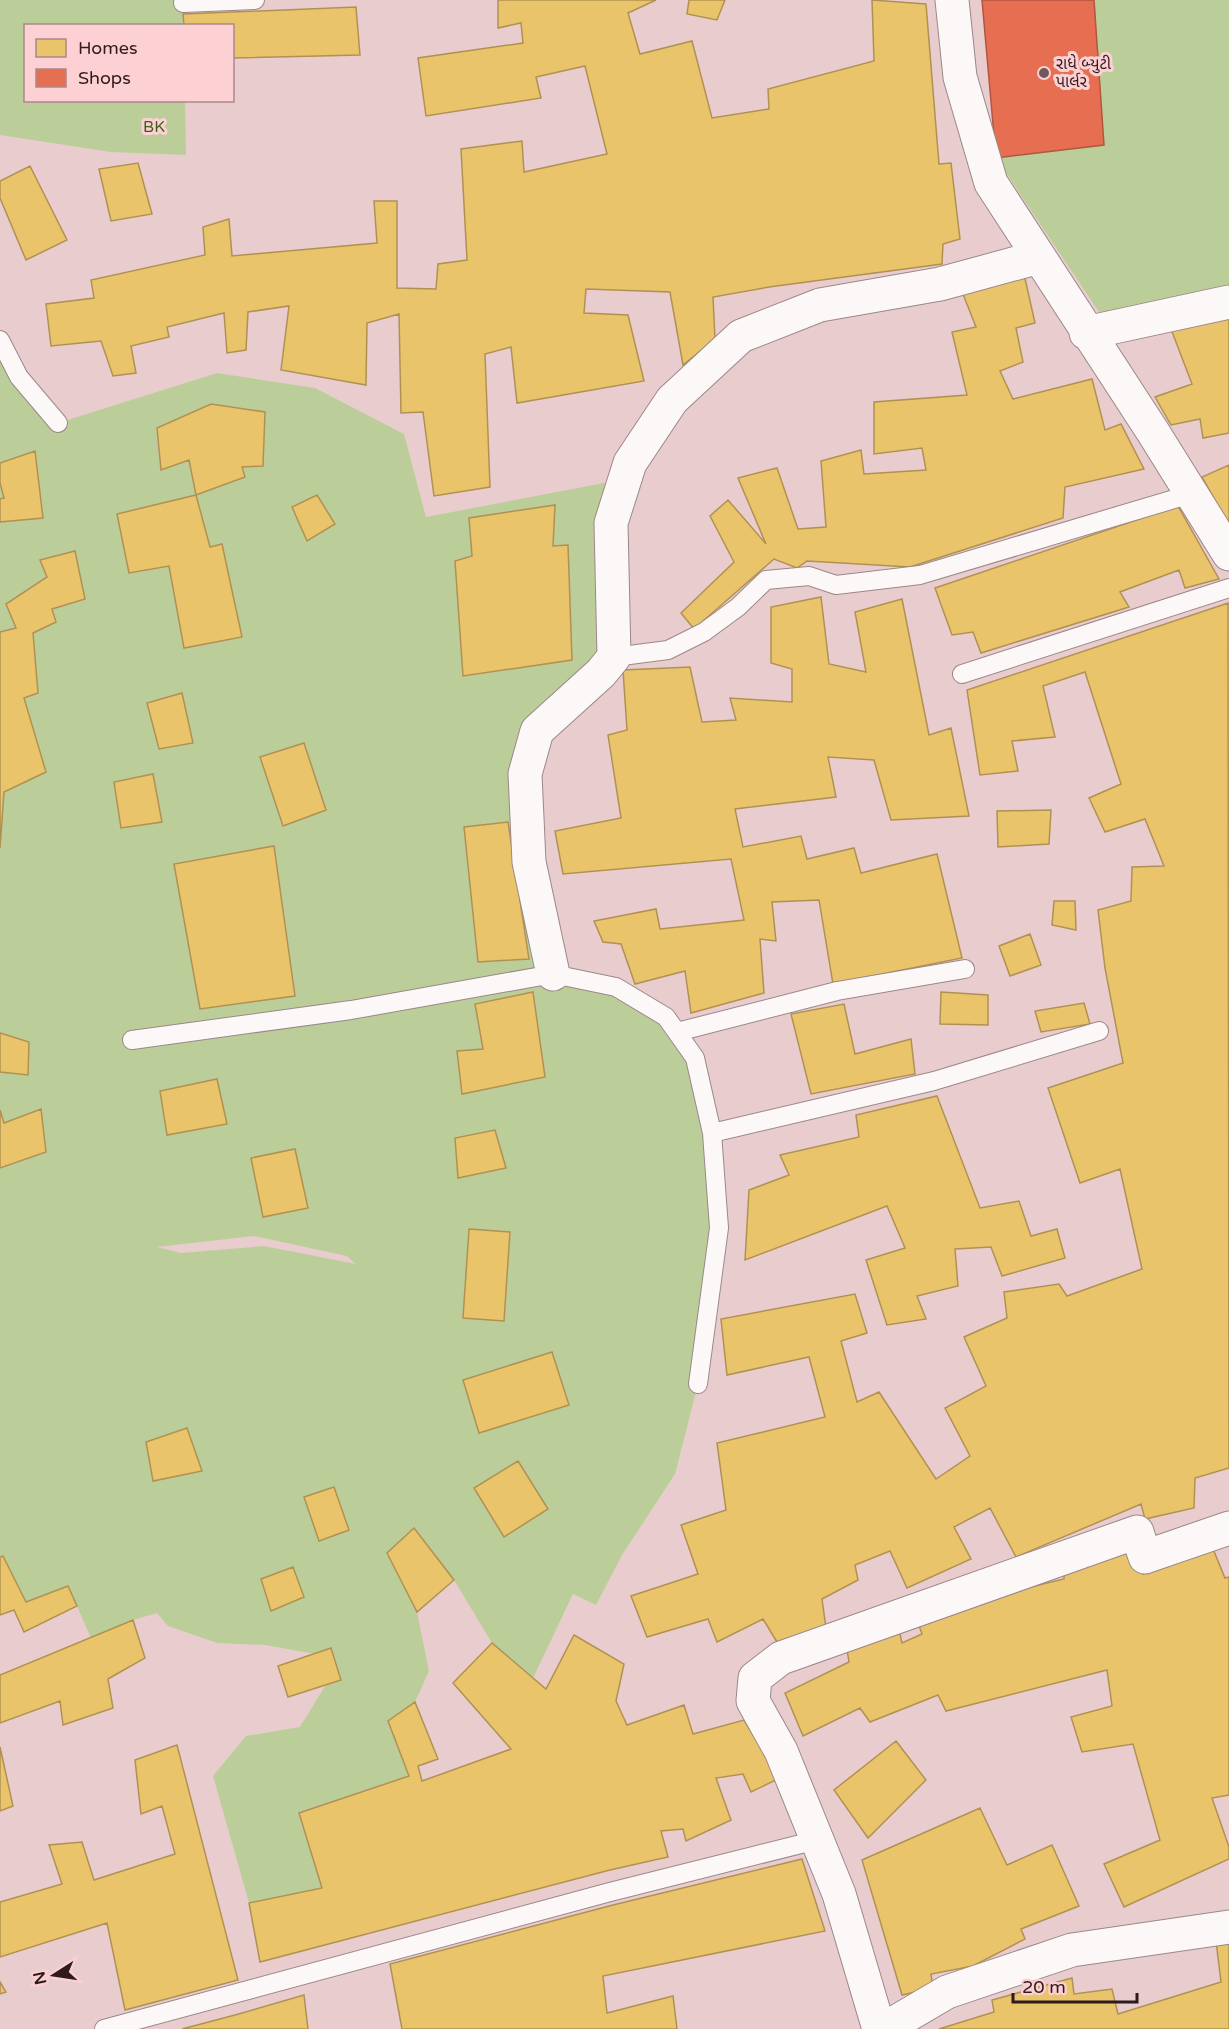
<svg xmlns="http://www.w3.org/2000/svg" width="1229" height="2029" font-family="'Varela Round','Noto Sans Gujarati',sans-serif">
  <style>
    .green { fill: #bbce99; fill-rule: evenodd }
    .homes { fill: #e9c46a; stroke: #b19153; stroke-width: 1.5 }
    .shops { fill: #e76f51; stroke: #b05641; stroke-width: 1.5 }
    .lines { fill: none; stroke-linecap: round; stroke-linejoin: round }
    .service-casing { stroke: #9c8788; stroke-width: 20 }
    .minor-casing { stroke: #9c8788; stroke-width: 35 }
    .service { stroke: #fcf8f8; stroke-width: 18 }
    .minor { stroke: #fcf8f8; stroke-width: 33 }
    .poi-dot { fill: #70595b; stroke: #fdd0d4; stroke-width: 2 }
    .labels { text-anchor: middle; dominant-baseline: central; stroke-width: 6; stroke-linejoin: round; paint-order: stroke }
    .poi-label { font-size: 16px; fill: #2f1b1d; stroke: #fdd0d4; text-anchor: start }
    .park-label { font-size: 16px; fill: #395f18; stroke: #fdd0d4 }
  </style>
  <rect width="100%" height="100%" fill="#e9cdce"/>
  <path class="green" d="M 0,0 L 183,0 L 184,25 L 26,26 L 26,100 L 185,101 L 186,155 L 111,152 L 0,135 Z
    M 1094,0 L 1229,0 L 1229,289 L 1105,321 L 996,158 L 1104,145 Z
    M 0,334 L 58,423 L 217,373 L 315,388 L 404,434 L 426,517 L 625,479 L 614,657 L 537,731 L 553,974 L 616,987 L 666,1017 L 720,1131 L 698,1384 L 675,1474 L 622,1555 L 596,1605 L 573,1594 L 533,1678 L 492,1643 L 454,1580 L 415,1528 L 387,1553 L 417,1612 L 429,1671 L 415,1702 L 388,1721 L 409,1776 L 299,1813 L 322,1888 L 249,1903 L 213,1776 L 246,1736 L 300,1727 L 325,1686 L 341,1680 L 332,1649 L 315,1654 L 265,1645 L 217,1643 L 168,1626 L 157,1613 L 133,1620 L 91,1638 L 68,1586 L 26,1602 L 3,1556 L 0,1557 ZM 254,1236 L 347,1256 L 356,1264 L 264,1246 L 181,1253 L 157,1247 Z"/>
  <path class="homes" d="M 498,0 L 656,0 L 628,13 L 640,54 L 692,41 L 712,118 L 769,109 L 768,89 L 874,61 L 872,0 L 926,4 L 939,164 L 951,163 L 960,239 L 943,244 L 942,264 L 769,287 L 713,297 L 715,339 L 683,365 L 670,292 L 586,289 L 584,313 L 628,315 L 644,381 L 517,403 L 511,347 L 485,354 L 490,487 L 434,496 L 423,412 L 401,413 L 399,314 L 367,323 L 366,385 L 281,370 L 289,306 L 248,312 L 246,350 L 227,353 L 224,313 L 167,327 L 169,337 L 131,346 L 136,373 L 113,376 L 101,341 L 51,346 L 46,304 L 94,298 L 91,280 L 205,255 L 203,227 L 229,219 L 232,256 L 377,243 L 374,201 L 397,201 L 397,288 L 436,289 L 438,264 L 467,260 L 461,149 L 522,141 L 524,172 L 607,154 L 585,66 L 536,77 L 541,98 L 426,116 L 418,58 L 523,43 L 521,23 L 498,28 Z
    M 689,0 L 725,0 L 717,20 L 687,14 Z
    M 356,7 L 360,55 L 232,58 L 232,26 L 184,26 L 183,14 Z
    M 138,163 L 152,214 L 111,221 L 99,169 Z
    M 30,166 L 67,240 L 26,260 L 0,198 L 0,181 Z
    M 1024,274 L 1035,323 L 1016,328 L 1023,362 L 1000,371 L 1013,399 L 1092,379 L 1105,430 L 1121,424 L 1144,469 L 1065,487 L 1063,518 L 910,567 L 807,561 L 797,568 L 774,559 L 694,629 L 681,613 L 734,562 L 710,516 L 728,500 L 766,544 L 738,478 L 777,468 L 798,529 L 826,527 L 821,461 L 861,450 L 864,474 L 926,470 L 922,448 L 874,454 L 874,402 L 967,395 L 952,332 L 976,327 L 961,289 Z
    M 1229,313 L 1229,433 L 1203,438 L 1200,419 L 1171,425 L 1155,397 L 1192,384 L 1171,329 Z
    M 211,404 L 265,412 L 263,466 L 242,467 L 245,477 L 196,495 L 189,460 L 161,470 L 157,428 Z
    M 35,451 L 43,518 L 0,522 L 0,499 L 4,498 L 0,483 L 0,463 Z
    M 1229,465 L 1229,525 L 1202,477 Z
    M 196,495 L 210,547 L 222,544 L 242,637 L 184,648 L 169,566 L 129,573 L 117,514 Z
    M 317,495 L 335,524 L 307,541 L 292,507 Z
    M 555,505 L 553,546 L 568,545 L 572,660 L 463,676 L 455,561 L 472,556 L 469,518 Z
    M 1178,506 L 1219,579 L 1185,588 L 1179,570 L 1120,592 L 1129,607 L 981,653 L 973,632 L 952,635 L 935,588 Z
    M 75,551 L 85,599 L 52,609 L 56,622 L 33,633 L 38,693 L 24,698 L 46,772 L 4,792 L 0,848 L 0,632 L 16,628 L 6,604 L 47,577 L 40,560 Z
    M 821,597 L 829,664 L 866,672 L 855,612 L 902,599 L 929,735 L 951,728 L 969,816 L 891,820 L 874,760 L 828,757 L 836,797 L 735,809 L 743,847 L 801,836 L 807,859 L 854,848 L 861,873 L 937,854 L 962,958 L 833,984 L 819,900 L 772,902 L 776,941 L 760,939 L 764,993 L 691,1013 L 685,971 L 635,984 L 621,944 L 603,942 L 594,921 L 656,909 L 660,929 L 744,920 L 731,859 L 563,874 L 555,831 L 621,818 L 608,735 L 627,730 L 623,670 L 690,667 L 702,722 L 736,720 L 730,698 L 792,702 L 792,669 L 771,663 L 771,607 Z
    M 1228,603 L 1229,1468 L 1195,1478 L 1194,1508 L 1145,1519 L 1141,1504 L 1016,1557 L 990,1508 L 954,1527 L 971,1559 L 907,1588 L 890,1551 L 855,1565 L 858,1580 L 822,1599 L 826,1628 L 777,1642 L 763,1619 L 717,1642 L 708,1619 L 647,1637 L 631,1596 L 698,1574 L 681,1525 L 726,1510 L 717,1443 L 825,1417 L 809,1357 L 727,1375 L 721,1319 L 855,1294 L 867,1333 L 841,1341 L 857,1402 L 879,1392 L 936,1479 L 970,1456 L 945,1408 L 986,1386 L 964,1337 L 1007,1318 L 1004,1292 L 1059,1284 L 1067,1296 L 1142,1269 L 1120,1169 L 1080,1183 L 1048,1088 L 1123,1063 L 1105,968 L 1098,910 L 1131,901 L 1132,867 L 1164,866 L 1145,819 L 1105,832 L 1089,798 L 1121,784 L 1085,672 L 1043,686 L 1055,737 L 1012,741 L 1018,771 L 980,775 L 967,690 Z
    M 182,693 L 193,743 L 159,749 L 147,703 Z
    M 304,743 L 326,810 L 283,826 L 260,757 Z
    M 153,774 L 162,822 L 121,828 L 114,782 Z
    M 1051,810 L 1049,844 L 998,847 L 997,811 Z
    M 508,822 L 529,959 L 478,962 L 464,827 Z
    M 274,846 L 295,996 L 200,1009 L 174,864 Z
    M 1054,901 L 1075,901 L 1076,930 L 1052,925 Z
    M 1030,934 L 1041,965 L 1010,976 L 999,946 Z
    M 533,992 L 545,1077 L 462,1094 L 457,1051 L 483,1049 L 475,1004 Z
    M 941,992 L 988,995 L 988,1025 L 940,1024 Z
    M 1084,1003 L 1090,1024 L 1041,1032 L 1035,1011 Z
    M 844,1004 L 855,1054 L 911,1039 L 915,1074 L 811,1094 L 791,1014 Z
    M 0,1033 L 29,1042 L 28,1075 L 0,1072 Z
    M 217,1079 L 227,1124 L 167,1135 L 160,1091 Z
    M 937,1096 L 980,1208 L 1019,1201 L 1031,1236 L 1057,1229 L 1065,1258 L 1002,1276 L 991,1247 L 955,1249 L 958,1286 L 917,1296 L 926,1319 L 887,1325 L 866,1260 L 905,1248 L 887,1206 L 745,1260 L 749,1190 L 789,1175 L 780,1155 L 859,1137 L 856,1115 Z
    M 41,1109 L 46,1152 L 0,1168 L 0,1110 L 4,1123 Z
    M 495,1130 L 506,1168 L 458,1178 L 455,1138 Z
    M 295,1149 L 308,1208 L 263,1217 L 251,1158 Z
    M 469,1229 L 510,1232 L 504,1321 L 463,1318 Z
    M 552,1352 L 569,1405 L 479,1433 L 463,1380 Z
    M 187,1428 L 202,1471 L 153,1481 L 146,1442 Z
    M 518,1461 L 548,1509 L 504,1537 L 474,1488 Z
    M 334,1487 L 349,1530 L 319,1541 L 304,1497 Z
    M 414,1528 L 454,1580 L 417,1612 L 387,1553 Z
    M 1134,1548 L 1143,1574 L 1213,1549 L 1225,1578 L 1229,1577 L 1229,1795 L 1212,1798 L 1229,1847 L 1229,1859 L 1124,1907 L 1104,1864 L 1160,1840 L 1133,1744 L 1082,1752 L 1071,1717 L 1112,1706 L 1107,1670 L 946,1711 L 938,1695 L 870,1722 L 860,1708 L 803,1736 L 785,1693 L 849,1662 L 847,1650 L 899,1630 L 902,1643 L 922,1634 L 918,1623 L 1022,1589 L 1064,1579 L 1064,1569 Z
    M 3,1556 L 26,1602 L 68,1586 L 77,1606 L 24,1632 L 14,1610 L 0,1615 L 0,1557 Z
    M 293,1567 L 304,1597 L 271,1611 L 261,1579 Z
    M 133,1620 L 145,1658 L 108,1679 L 113,1708 L 63,1725 L 60,1701 L 0,1723 L 0,1675 Z
    M 574,1635 L 624,1664 L 616,1701 L 627,1725 L 684,1705 L 693,1734 L 744,1720 L 780,1778 L 751,1792 L 743,1774 L 716,1778 L 731,1820 L 686,1841 L 683,1829 L 661,1831 L 668,1857 L 610,1870 L 260,1962 L 249,1903 L 322,1888 L 299,1813 L 409,1776 L 388,1721 L 415,1702 L 438,1759 L 418,1766 L 422,1781 L 511,1749 L 453,1683 L 492,1643 L 546,1689 Z
    M 331,1648 L 341,1680 L 288,1697 L 278,1666 Z
    M 896,1741 L 926,1780 L 868,1838 L 834,1790 Z
    M 177,1745 L 238,1980 L 125,2010 L 107,1923 L 0,1957 L 0,1902 L 62,1884 L 49,1845 L 82,1842 L 94,1880 L 175,1854 L 162,1806 L 141,1814 L 135,1760 Z
    M 0,1747 L 13,1806 L 0,1811 Z
    M 980,1808 L 1007,1865 L 1052,1845 L 1079,1906 L 1021,1929 L 1025,1939 L 973,1966 L 931,1974 L 933,1988 L 902,1995 L 862,1860 Z
    M 802,1859 L 825,1931 L 603,1976 L 607,2013 L 673,1996 L 677,2029 L 402,2029 L 390,1964 L 613,1905 Z
    M 1229,1939 L 1229,2029 L 939,2029 L 994,2012 L 992,2000 L 1072,1978 L 1074,1994 L 1112,1989 L 1118,2014 L 1221,1982 L 1216,1941 Z
    M 0,1982 L 6,1992 L 0,1994 Z
    M 304,1995 L 308,2029 L 182,2029 L 235,2015 Z"/>
  <path class="shops" d="M 982,0 L 1094,0 L 1104,145 L 996,158 Z"/>
  <g class="lines">
    <defs>
      <path id="service" d="M 183,3 L 255,0
        M 0,340 L 19,377 L 58,423
        M 614,657 L 668,650 L 704,632 L 738,607 L 766,580 L 809,576 L 836,585 L 920,575 L 1191,494
        M 962,674 L 1229,588
        M 677,1032 L 837,991 L 965,969
        M 132,1040 L 351,1010 L 553,974 L 616,987 L 666,1017 L 695,1058 L 712,1133 L 719,1228 L 698,1384
        M 712,1133 L 934,1081 L 1099,1031
        M 104,2029 L 610,1892 L 817,1840"/>
      <path id="minor" d="M 952,0 L 960,77 L 991,183 L 1153,432 L 1229,554
        M 1086,333 L 1229,302
        M 553,974 L 529,862 L 525,774 L 537,731 L 601,673 L 614,657 L 611,523 L 630,463 L 672,400 L 741,336 L 820,305 L 940,284 L 1039,257
        M 879,2029 L 839,1894 L 781,1751 L 753,1701 L 755,1678 L 781,1658 L 1137,1532 L 1145,1557 L 1229,1528
        M 884,2029 L 947,1992 L 1072,1950 L 1229,1927"/>
    </defs>
    <use href="#service" class="service-casing"/>
    <use href="#minor" class="minor-casing"/>
    <use href="#service" class="service"/>
    <use href="#minor" class="minor"/>
  </g>
  <circle class="poi-dot" cx="1044" cy="73" r="6"/>
  <g class="labels">
    <g class="poi-label">
      <text x="1056" y="64">રાધે બ્યુટી<tspan x="1056" dy="18">પાર્લર</tspan></text>
    </g>
    <g class="park-label">
      <text x="154" y="127">BK</text>
    </g>
  </g>
  <rect x="24" y="24" width="210" height="78" fill="#fdd0d4" stroke="#ab888b" stroke-width="1.5"/>
  <rect x="36" y="39" width="30" height="18" fill="#e9c46a" stroke="#ab888b" stroke-width="1.5"/>
  <text x="78" y="54" font-size="18" fill="#2f1b1d">Homes</text>
  <rect x="36" y="69" width="30" height="18" fill="#e76f51" stroke="#ab888b" stroke-width="1.5"/>
  <text x="78" y="84" font-size="18" fill="#2f1b1d">Shops</text>
  <g transform="translate(54 1975) rotate(258)" stroke="#fdd0d4" stroke-width="4.5" paint-order="stroke">
  <path d="M0-4.5L10 22L0 15L-10 22Z" fill="#2f1b1d"/>
  <text y="-9" font-size="16" font-weight="bold" text-anchor="middle" fill="#2f1b1d">N</text>
  </g>
  <path d="M1013 1993v9h124v-9" fill="none" stroke="#2f1b1d" stroke-width="3"/>
  <text x="1022" y="1993" font-size="18" fill="#2f1b1d" stroke="#fdd0d4" stroke-width="4.5" paint-order="stroke">20 m</text>
</svg>
